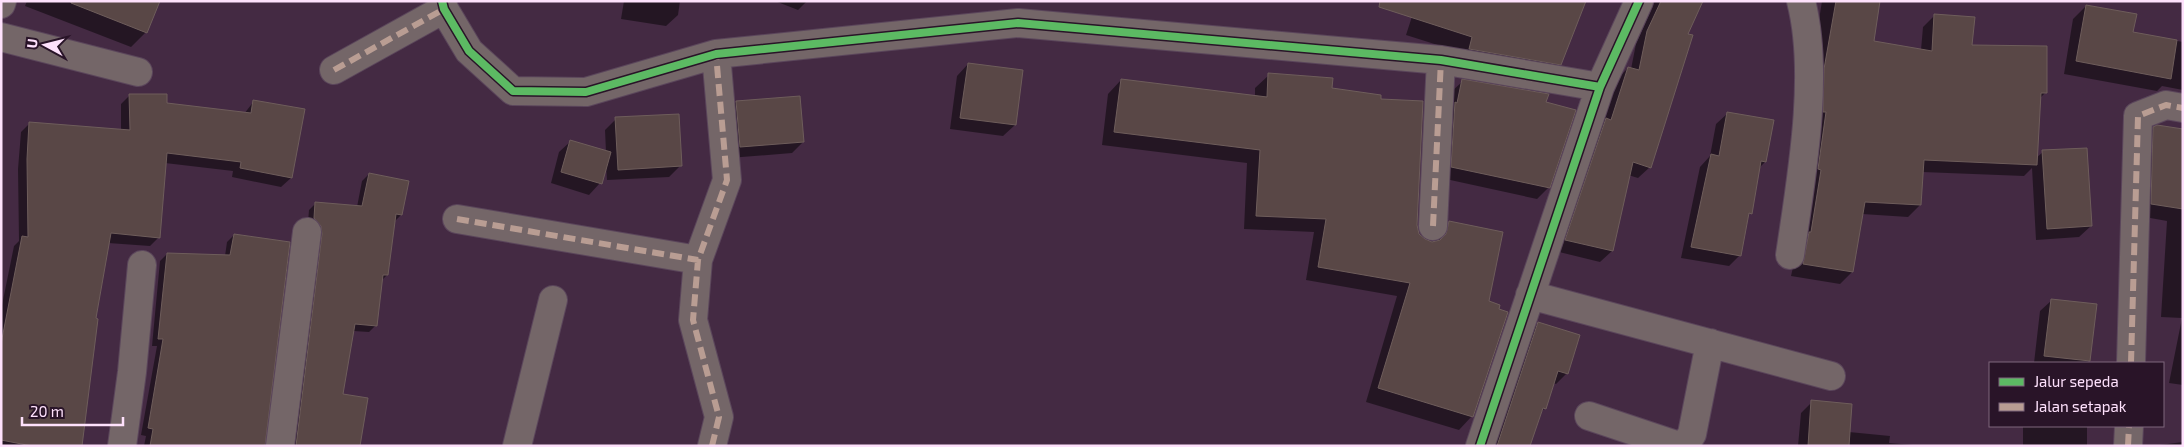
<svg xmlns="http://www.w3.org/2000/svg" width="2184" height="447" viewBox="0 0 2184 447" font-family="'Exo 2',sans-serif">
  <rect width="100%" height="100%" fill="#442a43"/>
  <path fill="#0007" d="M27 1H158L146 32 131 47 25 6Z
    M624 1H680L678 15 666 26 621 19Z
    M775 1H807L798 10Z
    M1417 1 1560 64 1545 79 1406 35Z
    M1655 1H1701L1686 35 1650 167 1638 178 1628 175 1612 251 1600 262 1555 251 1595 131 1603 123 1617 79 1628 68 1631 69 1636 44Z
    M1822 1H1878L1872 42 1921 50 1923 27 1935 15 1971 47 2045 93 2039 99 2036 158 2043 152 2091 226 2079 237 2036 240 2032 168 2024 176 1922 172 1920 205 1908 217 1862 214 1852 272 1840 284 1791 276 1798 245 1813 82 1821 34 1817 33Z
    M2086 6 2132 33 2183 42V90L2162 86 2157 91 2064 74 2073 19Z
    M968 64 1015 125 1003 136 950 129 957 76Z
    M1269 75 1331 89 1416 225 1418 234 1424 240 1435 242 1436 235 1449 222 1487 302 1472 416 1459 430 1366 402 1397 296 1306 280 1314 232 1244 229 1247 163 1102 145 1108 94 1121 80 1255 97V88Z
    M1463 81 1544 103 1549 187 1537 199 1441 178 1451 92Z
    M130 95 166 104 244 114 254 101 291 178 281 187 232 177 233 171 165 163 159 237 150 246 108 243 94 319 82 446H1V310L14 246 19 241 18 169 21 132 30 123 121 130V104Z
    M736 102 803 142 792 153 729 158 725 114Z
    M1728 113 1765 162 1759 168 1740 255 1729 266 1681 258 1700 167 1710 156 1716 124Z
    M616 119 680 166 669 177 607 180 606 165 600 183 589 195 551 183 559 152 571 141 606 152 605 130Z
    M2154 128 2183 132V385L2169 383 2182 318 2161 317 2167 221 2139 216 2141 140Z
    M369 174 407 182 401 215 394 222 387 275 381 281 376 325 369 332 353 331 341 395 358 446H290L309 210 316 203 357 207 362 181Z
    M234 235 263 446H144L146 436 141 435 157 346H152L160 261 167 254 225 256 227 242Z
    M2052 300 2089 361 2086 363H2034L2040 311Z
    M1538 323 1567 373 1556 384 1553 383 1545 408 1539 414 1529 446H1490L1528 334Z
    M1812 402 1849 432 1890 436 1889 443 1924 446H1798L1801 413Z
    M2023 426H2087V446H2023Z
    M2183 442V446H2152Z"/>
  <path fill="#594746" stroke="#6e5d5b" d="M71 1H160L147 33 71 3Z
    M1380 1H1586L1561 65 1469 49 1472 37 1379 7Z
    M1661 1H1703L1688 34 1693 35 1651 168 1633 162 1613 251 1565 240 1606 118 1611 120 1628 67 1639 70 1647 31Z
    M1836 1H1880L1874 41 1932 51 1934 14 1975 17 1972 45 2047 46V93H2041L2037 165 1924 160 1921 205 1865 202 1853 272 1803 264 1809 232H1811L1821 170 1818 169 1826 112H1823L1824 69Z
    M2086 5 2137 14 2133 32 2177 40 2171 79 2076 61Z
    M968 63 1023 70 1016 125 960 118Z
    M1268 73 1333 78 1332 88 1381 95V99L1423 101 1417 225 1419 234 1425 239 1432 242 1440 240 1446 234 1449 221 1503 232 1489 301 1500 305 1499 309 1508 312 1473 417 1378 388 1410 283 1318 267 1326 219 1256 216 1260 150 1114 132 1121 79 1267 97Z
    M1462 79 1549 94 1546 102 1576 110 1550 188 1451 167 1455 102 1457 103Z
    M129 94H167V103L251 113 253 100 305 109 292 178 240 168 241 162 167 153 160 238 111 233 96 318 98 319 82 446H32L1 440V344L22 236 28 237 27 159 29 122 130 130Z
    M800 96 804 142 740 147 736 101Z
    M1727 112 1774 120 1766 162 1761 161 1752 214 1749 213 1741 256 1691 247 1711 154 1719 156Z
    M679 114 682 166 618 170 615 117Z
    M2157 125 2183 129V209L2151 204 2153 127Z
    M570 140 611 152 602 184 561 172Z
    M2087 148 2092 226 2047 229 2042 150Z
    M369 173 409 181 402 215 396 214 388 275H383L377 326 355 324 343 394 368 398 360 446H296L322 234 321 226 314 218 315 202 362 206Z
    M234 234 290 242 265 446H150L153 429 148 428 163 339H158L167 253 230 255Z
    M2051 299 2097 304 2090 361 2044 356Z
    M1538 322 1580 335 1568 374 1558 371 1546 409 1543 408 1530 446H1497Z
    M1811 400 1852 404 1849 446H1808Z"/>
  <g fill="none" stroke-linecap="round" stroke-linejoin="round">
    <g stroke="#5b465b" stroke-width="30">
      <path id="street" d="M442 1 444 9 469 51 513 91 586 92 716 54 1018 23 1441 60 1600 87
        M1 4 2 1
        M1 37 138 72
        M334 70 444 9
        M457 219 698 260
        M1433 226 1441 60
        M1790 255C1801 180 1820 75 1801 1
        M1530 295 1831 376
        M2131 363 2138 116 2166 105 2183 108
        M1589 416 1676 445H1685L1692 434 1710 343
        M122 446 132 372 142 265
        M280 446 307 232
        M517 446 553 300
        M712 446 719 417 693 320 698 260 727 180 716 54
        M1480 446 1600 87 1639 1
        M2128 446 2129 426"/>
    </g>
    <use href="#street" stroke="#746668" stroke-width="28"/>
    <path stroke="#b99d93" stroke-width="6" stroke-dasharray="12 6" stroke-linecap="butt" d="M334 70 444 9
      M457 219 698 260
      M1433 226 1441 60
      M2131 363 2138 116 2166 105 2183 108
      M712 446 719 417 693 320 698 260 727 180 716 54
      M2128 446 2129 426"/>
    <g stroke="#291428" stroke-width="11">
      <path id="cycleway" d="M442 1 444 9 469 51 513 91 586 92 716 54 1018 23 1441 60 1600 87
        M1480 446 1600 87 1639 1"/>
    </g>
    <use href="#cycleway" stroke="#5cba63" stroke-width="8"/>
  </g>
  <rect width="2184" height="447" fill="none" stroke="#fee1fc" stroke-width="5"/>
  <rect x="1989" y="362" width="175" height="65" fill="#291428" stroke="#7e667d"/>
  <rect x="1999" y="378" width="25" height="8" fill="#5cba63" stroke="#7e667d"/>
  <text x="2034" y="387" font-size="15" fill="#fee1fc">Jalur sepeda</text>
  <rect x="1999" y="403" width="25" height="8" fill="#b99d93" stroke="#7e667d"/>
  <text x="2034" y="412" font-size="15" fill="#fee1fc">Jalan setapak</text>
  <g transform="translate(45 45) rotate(277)" stroke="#291428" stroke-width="4" paint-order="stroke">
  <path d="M0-4L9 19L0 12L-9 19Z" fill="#fee1fc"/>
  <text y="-8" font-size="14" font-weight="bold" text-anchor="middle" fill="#fee1fc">U</text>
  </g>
  <path d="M22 417v8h101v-8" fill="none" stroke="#fee1fc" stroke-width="2.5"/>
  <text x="30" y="417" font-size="15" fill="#fee1fc" stroke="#291428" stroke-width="4" paint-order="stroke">20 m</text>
</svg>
